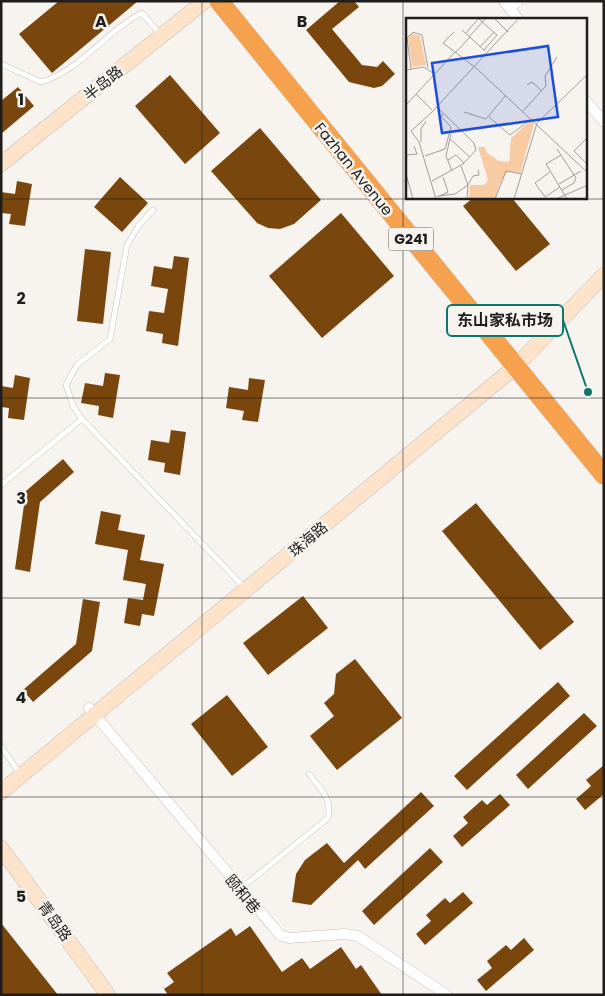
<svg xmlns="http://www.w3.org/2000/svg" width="605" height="996" viewBox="0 0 605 996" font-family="Poppins,'Noto Sans SC',sans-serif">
  <rect width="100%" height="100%" fill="#f7f3ef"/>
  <path fill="#79470d" d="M59 1H138L52 73 19 34Z
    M340 1H354L359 7 332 29 362 65 377 67 383 61 395 74 382 86 374 88 349 82 306 30Z
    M170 75 220 133 185 164 135 106Z
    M18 87 34 106 1 134V101Z
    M260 128 321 200 294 224 280 229 268 228 257 223 211 171Z
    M120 177 148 203 122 232 94 207Z
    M17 181 32 184 25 226 9 224 11 214 1 213V192L15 194Z
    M473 198H512L550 244 516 271 463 206Z
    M341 213 394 276 322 338 269 276Z
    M85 249 111 252 103 324 77 321Z
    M174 256 189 258 178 346 162 343 163 334 146 331 149 311 164 313 168 289 151 286 154 266 172 269Z
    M105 373 120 375 113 418 98 415 99 406 81 403 85 383 103 386Z
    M15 375 30 378 24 420 8 418 9 408 1 407V386L13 388Z
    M249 378 265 380 258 422 242 420 244 411 226 408 229 387 248 390Z
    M171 430 186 432 180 475 164 472 165 463 148 460 151 440 169 443Z
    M63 459 74 472 40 502 30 572 15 569 26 491Z
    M476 503 574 622 540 650 442 531Z
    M101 511 121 515 118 530 145 535 140 560 164 564 154 616 142 614 140 626 124 623 128 598 143 600 146 584 123 580 128 550 95 544Z
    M303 596 328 628 268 675 243 643Z
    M83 599 100 602 92 651 33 702 23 690 76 644Z
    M355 659 402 718 337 770 310 736 334 716 324 703 334 694 336 674Z
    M558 682 570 696 467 790 454 776Z
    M227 695 268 747 232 776 191 724Z
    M584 713 597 726 528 789 516 775Z
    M604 765V794L585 810 576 799 591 786 586 780Z
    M421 792 434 806 365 869 358 860 311 905 292 902 296 874 305 860 327 843 344 863Z
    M500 794 510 805 462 847 453 836 468 823 463 817 482 800 487 805Z
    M430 848 443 862 374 925 362 911Z
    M463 892 473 903 425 945 416 934 431 921 426 915 445 898 450 903Z
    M1 923 58 995H1Z
    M250 926 282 972 302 958 310 969 341 947 356 969 361 965 382 995H168L164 989 174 982 167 973 231 928 236 936Z
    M524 938 534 950 486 991 477 980 492 968 487 961 506 945 511 950Z"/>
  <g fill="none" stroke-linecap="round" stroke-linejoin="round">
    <g stroke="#c3bfbb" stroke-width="6">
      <path id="lane" d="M1 64 41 82C80 71 106 31 142 13L161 35
        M153 210 139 225 127 245 110 339 77 365 66 385 73 406 82 419 245 588
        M1 485 82 419
        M1 746 20 774
        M240 889 328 818C333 800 320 788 309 774"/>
    </g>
    <g stroke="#c3bfbb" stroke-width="11">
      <path id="street" d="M504 1 518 19
        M509 8 518 1
        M586 101 604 122
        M89 708 280 935 289 938 345 934 358 936 447 995"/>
    </g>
    <g stroke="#c3bfbb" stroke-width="16">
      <path id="secondary" d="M1 164 205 1
        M1 792 515 367 604 275
        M1 848 108 995"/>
    </g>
    <g stroke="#d2d2d2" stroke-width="20">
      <path id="highway" d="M219 1 604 475"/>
    </g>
    <use href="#lane" stroke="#fff" stroke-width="5"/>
    <use href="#street" stroke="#fff" stroke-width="10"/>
    <use href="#secondary" stroke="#fce3ca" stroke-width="15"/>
    <use href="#highway" stroke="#f5a14d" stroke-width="19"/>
  </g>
  <path fill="none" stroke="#1f1e1c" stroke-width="1" stroke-opacity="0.55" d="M202 1V995M403 1V995M1 199H604M1 398H604M1 598H604M1 797H604"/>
  <g text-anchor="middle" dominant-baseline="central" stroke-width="5" stroke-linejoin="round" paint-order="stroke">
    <rect fill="#f7f3ef" stroke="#605e5b" stroke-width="1" x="388.5" y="227.5" width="45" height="23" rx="4"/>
    <g font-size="14" font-weight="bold" fill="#1f1e1c">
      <text x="411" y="239">G241</text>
    </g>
    <g font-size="15" fill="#1f1e1c" stroke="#f7f3ef">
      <text transform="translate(103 83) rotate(-39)">半岛路</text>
      <text transform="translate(354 169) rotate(51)">Fazhan Avenue</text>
      <text transform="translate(308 539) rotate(-40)">珠海路</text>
      <text transform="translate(243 894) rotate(50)">颐和巷</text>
      <text transform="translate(55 921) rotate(54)">青岛路</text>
    </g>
  </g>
  <g transform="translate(406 18)">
    <rect width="181" height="181" fill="#f7f3ef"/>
    <path d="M6 15 14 18 20 47 6 49 2 20ZM124 103 128 106 114 156 102 153 93 167 89 181H63L64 167H78L82 162 72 129H79L81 135 93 143 103 144 105 120Z" fill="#f8cba3"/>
    <path fill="none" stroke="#a19e9b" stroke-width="1" d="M88 0 102 14M73 1 91 17 78 32M56 12 79 33M60 15 73 0M63 19 80 0M37 25 48 14M37 25 70 50 182 155M74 29 88 14M50 34 64 19M5 51 1 20 7 14 16 17 22 50M0 52 18 49 28 56M121 67 126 64 136 73M10 76 26 92M0 87 49 34M117 93 140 68 139 58 151 39M58 94 80 101 100 77M83 99 104 117 125 101M45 116 40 138 46 153M182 119 168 133 182 147M44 121 64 139M15 124V111L20 103M151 131 170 160 168 165 156 172M0 137 11 136 8 128M155 137 140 146 161 181M19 138 39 131 45 109 35 98 37 96M42 142 50 137 58 145M144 154 129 165 131 168 139 179 154 169M0 156 7 181M26 163 57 146 70 132 68 125 32 90M153 166 175 153M33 178 49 176 62 167 55 148M31 179 42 174 37 159M30 181 13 124 5 113 26 94 113 0M61 181 62 167 67 158 73 157 72 152M89 181 100 153 116 156M108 181 131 105 182 56M150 181 182 167"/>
    <path fill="#1d4ed8" fill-opacity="0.15" stroke="#1d4ed8" stroke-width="2.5" d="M142 28 152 99 36 115 26 45Z"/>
    <rect width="181" height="181" fill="none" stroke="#1f1e1c" stroke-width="2.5"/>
  </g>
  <g font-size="16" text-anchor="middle" font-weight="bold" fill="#1f1e1c" stroke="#f7f3ef" stroke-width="5" stroke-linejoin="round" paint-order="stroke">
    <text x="101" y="27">A</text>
    <text x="302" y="27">B</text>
    <text x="21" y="105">1</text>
    <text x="21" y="304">2</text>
    <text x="21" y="504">3</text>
    <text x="21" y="703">4</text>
    <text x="21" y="902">5</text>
  </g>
  <path fill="none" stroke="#0f766e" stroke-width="2" d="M588 392L563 320"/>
  <circle fill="#0f766e" stroke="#f7f3ef" stroke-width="2" cx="588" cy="392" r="5"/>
  <rect fill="#f7f3ef" stroke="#0f766e" stroke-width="2" x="447" y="305" width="116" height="31" rx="5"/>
  <g font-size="16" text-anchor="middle" font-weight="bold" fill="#1f1e1c">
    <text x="505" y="326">东山家私市场</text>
  </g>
  <rect width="605" height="996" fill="none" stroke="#1f1e1c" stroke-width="5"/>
</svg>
